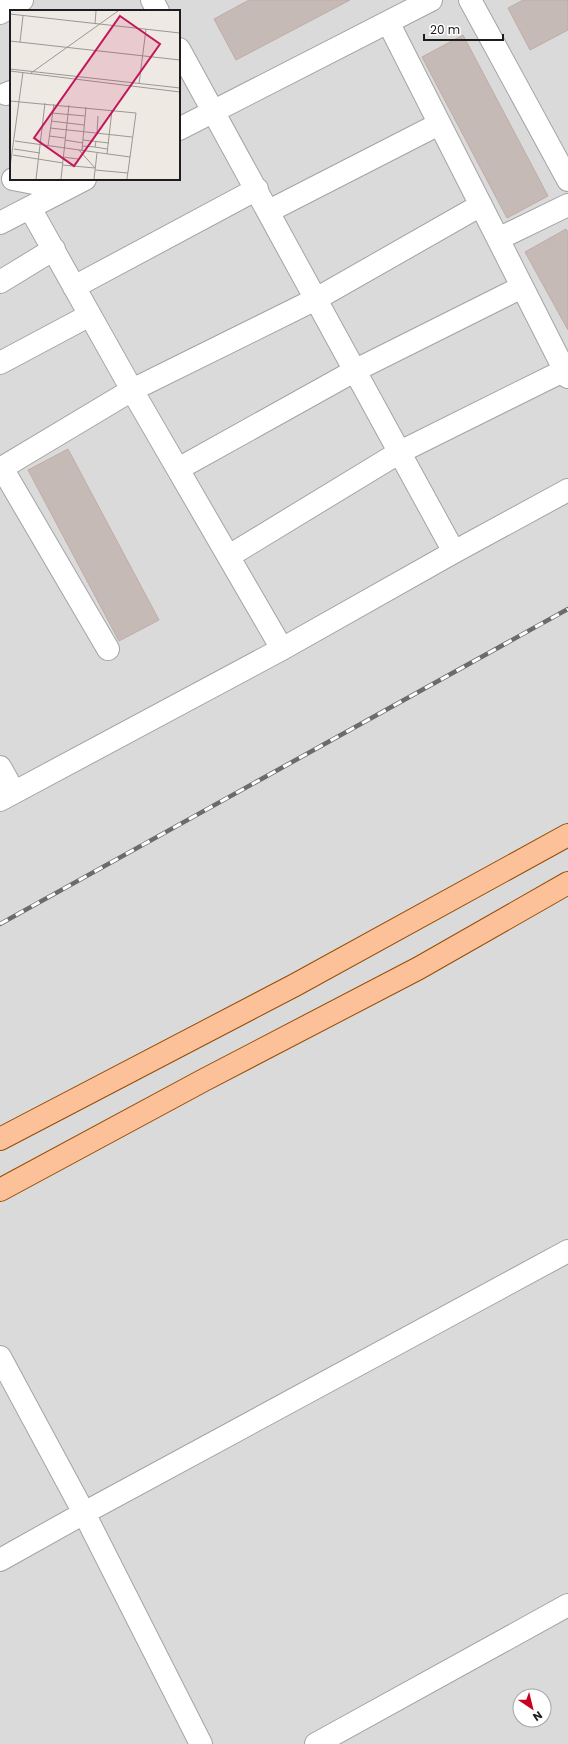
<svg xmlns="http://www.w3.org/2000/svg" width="568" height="1744" viewBox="0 0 568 1744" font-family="Poppins,sans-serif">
  <rect width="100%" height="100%" fill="#efe9e3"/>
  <path fill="#dbdada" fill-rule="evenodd" d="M0 0H568V1744H0ZM11 11H179V179H11ZM520 1696H544V1720H520Z"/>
  <path fill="#c6bab6" stroke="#c0aca5" d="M249 0H350L236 60 214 19Z
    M523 0H568V30L530 50 508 8Z
    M463 35 548 196 507 218 422 57Z
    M566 229 568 232V330L525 252Z
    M68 449 159 620 119 641 28 470Z"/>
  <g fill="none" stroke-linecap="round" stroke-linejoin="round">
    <g stroke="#a4a4a4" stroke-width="24">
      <path id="minor" d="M152 0 158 11
        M470 0 568 180
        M0 13 22 0
        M388 22 568 377
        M179 49 454 552
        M6 94 11 92
        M179 129 431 0
        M13 179 65 189
        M30 208 132 390 282 649
        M269 211 439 124
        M0 223 85 179
        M498 239 568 205
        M0 282 54 249
        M74 287 257 189
        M0 363 90 315
        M2 468 108 649
        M0 469 132 390 316 299 481 205
        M178 469 356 370 522 287
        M229 556 400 452 565 370
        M0 767 14 792
        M0 800 282 649 454 552 568 490
        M0 1357 84 1513 201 1744
        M0 1560 84 1513 568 1251
        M316 1744 568 1605"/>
    </g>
    <g stroke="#964b00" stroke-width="24">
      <path id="major" d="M0 1139 295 985 568 835
        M0 1190 204 1080 419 968 568 883"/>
    </g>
    <use href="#minor" stroke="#fff" stroke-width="22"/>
    <use href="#major" stroke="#fdc19a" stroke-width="22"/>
    <g stroke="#6b6b6b" stroke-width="4.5">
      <path id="rail" d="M0 924 568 609"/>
    </g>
    <use href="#rail" stroke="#fff" stroke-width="3" stroke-dasharray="9" stroke-linecap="butt"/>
  </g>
  <g transform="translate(10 10)">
    <rect width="170" height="170" fill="#efe9e3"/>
    <path fill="none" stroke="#9b9794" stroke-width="1" d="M0 4 170 23M85 14 86 1M0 31 170 50M10 32 13 6M0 59 170 78M0 61 170 82M21 63 108 1M129 74 136 19M0 91 126 103 117 169M42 103 75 106M41 111 74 115M40 118 122 127M87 123 88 106M39 126 55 128M55 130 73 133M73 130 99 133M5 131 120 147M38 136 44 94M72 136 85 137 86 131M85 137 97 139M4 139 30 143M69 140 85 158M72 140 76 97M97 144 102 100M3 145 53 153M53 147 68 149M52 155 85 158M0 157 13 62M85 160 118 163M26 169 35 93M51 169 59 95M84 169 87 143"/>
    <path fill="#c2185b" fill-opacity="0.15" stroke="#c2185b" stroke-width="2" d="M110 6 150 34 64 156 24 128Z"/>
    <rect width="170" height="170" fill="none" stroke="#1d1d1d" stroke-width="2"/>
  </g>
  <g transform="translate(532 1708) rotate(145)"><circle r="19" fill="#ffffff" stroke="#a5a5a5"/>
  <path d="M0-3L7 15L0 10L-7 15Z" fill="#ca0022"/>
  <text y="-6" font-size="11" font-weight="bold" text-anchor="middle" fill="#1d1d1d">N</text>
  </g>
  <path d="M424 34v6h79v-6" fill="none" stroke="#1d1d1d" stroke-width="2"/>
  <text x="430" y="34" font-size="12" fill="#1d1d1d" stroke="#ffffff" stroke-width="3" paint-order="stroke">20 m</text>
</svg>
